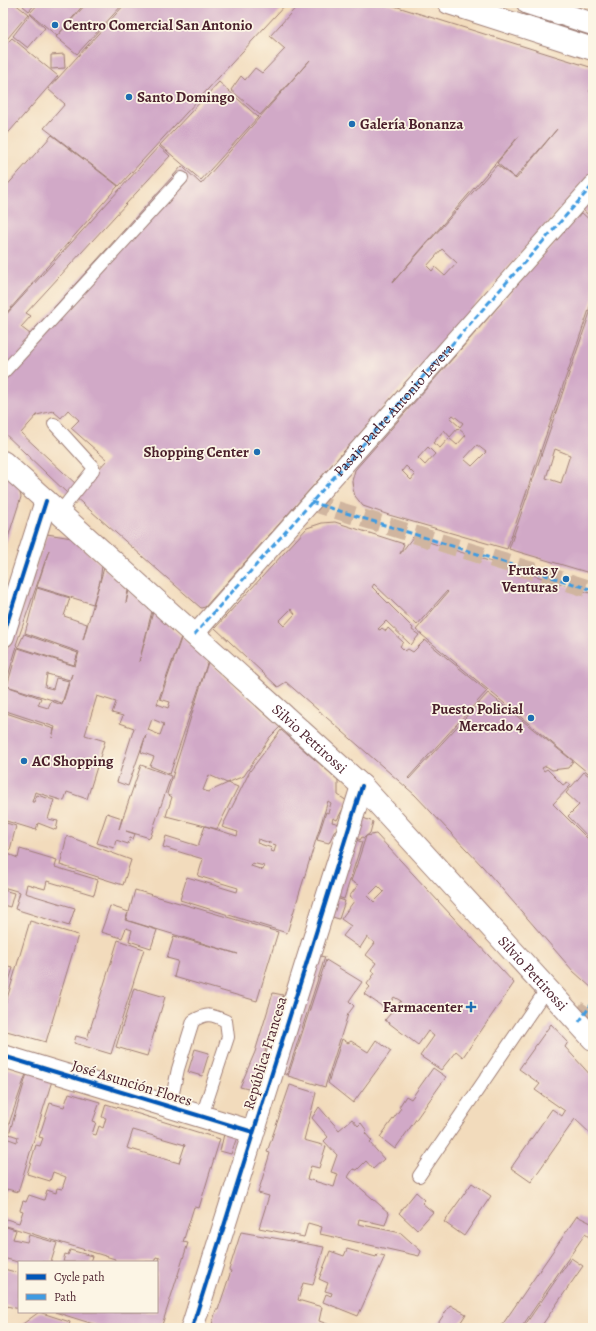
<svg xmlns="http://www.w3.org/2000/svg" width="596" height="1331" viewBox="0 0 596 1331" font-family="Alegreya,serif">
  <rect width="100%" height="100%" fill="#fcf5e5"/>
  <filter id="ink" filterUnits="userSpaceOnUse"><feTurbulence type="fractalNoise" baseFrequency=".025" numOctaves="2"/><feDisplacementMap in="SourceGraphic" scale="8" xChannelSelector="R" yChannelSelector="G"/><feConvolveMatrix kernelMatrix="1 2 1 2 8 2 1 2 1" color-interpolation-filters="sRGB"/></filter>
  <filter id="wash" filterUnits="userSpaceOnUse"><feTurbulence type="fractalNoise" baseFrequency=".012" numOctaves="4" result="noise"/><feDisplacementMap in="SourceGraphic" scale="16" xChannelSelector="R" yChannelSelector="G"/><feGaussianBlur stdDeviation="0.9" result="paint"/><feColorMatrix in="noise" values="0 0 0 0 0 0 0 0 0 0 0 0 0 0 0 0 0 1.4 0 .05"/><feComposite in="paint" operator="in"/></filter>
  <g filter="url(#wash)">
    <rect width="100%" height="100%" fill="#f2dbbc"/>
    <g id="blocks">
      <path fill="#d1a9c7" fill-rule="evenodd" d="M3 3H14L28 14 3 44Z
        M26 3H36L29 11 23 6Z
        M39 3H85L57 36 30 13Z
        M87 3H124L77 54 56 37Z
        M126 3H287L119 186 44 128 65 104 48 89Z
        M300 3H385L593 68V90L589 91H593V172L205 607 201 608 74 496 107 460 71 428 79 420 68 410 61 418 53 411 37 415 21 433 77 485 68 494 3 432V318L159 146 170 156 26 313 31 316 21 327 30 334 182 166 201 184 310 60 260 115 231 90 241 76 245 80 255 68 262 73 285 49 270 36ZM557 129 516 179 497 165 392 283 519 136 497 163 515 178ZM442 249 457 263 445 276 435 267 432 271 427 266Z
        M30 14 45 28 28 48 13 36Z
        M12 38 58 76 3 139V47Z
        M64 54 65 68 51 69V55Z
        M219 82 258 117 201 180 160 145Z
        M52 135 118 186 3 317V190Z
        M593 198V219L583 210Z
        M581 212 593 223V298L507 549 389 515 363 506 355 496 353 489 352 481 355 470ZM453 415 463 423 460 427 450 418ZM458 428 466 435 457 445 449 438 440 448 433 443 444 430 450 437ZM477 445 486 452 472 466 464 459ZM428 447 435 454 425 465 418 458ZM406 466 415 475 411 480 402 471Z
        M593 304V574L509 549ZM555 449 570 455 561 483 546 478Z
        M3 473 18 485 21 497 3 553Z
        M335 522 404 544 400 554 413 537 593 594V777L416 630 448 592 447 591 417 625 374 584 372 587 413 628 412 630 419 635 411 645 386 621 378 629 380 630 382 628 386 631 388 628 403 642 400 646 405 651 408 649 413 652 425 640 487 691 408 778 409 779 488 693 573 761 568 768 552 770 546 766 542 768 544 771 547 769 563 785 567 782 571 785 553 804 593 844V989L573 971 483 867 415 795 286 682 278 687 215 628 307 528 322 523ZM291 609 295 614 284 626 279 621Z
        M47 534 72 538 102 566 100 581 93 604 37 587 49 550 16 645 17 646 8 676 3 673V662Z
        M104 568 128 590 126 603 129 590 152 611 139 662 153 612 181 637 157 704 168 708 170 702 160 699 182 636 208 661 170 774 150 766 154 757 141 752 146 735 128 786 117 782 134 728 120 723 123 716 112 713 116 702 97 696 85 735 105 741 87 799 67 792 64 801 35 792 32 802H34L37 795 54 800 48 819 58 821 56 830 38 823 36 830 3 820V712L54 729 52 738 55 727 3 710V698L6 686 41 698 38 705 48 708 51 701 62 705 72 674 70 680 47 674 45 687 53 689 56 678 69 681 62 703 7 686 18 648 75 666 79 652 25 633 37 588 70 598 64 616 87 624 83 640ZM152 719 164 724 160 735 148 730Z
        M24 634 78 653 74 665 18 647Z
        M208 662 280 727 270 737 244 776 227 783 209 775 203 790 208 792 228 783 238 787 217 829 166 816 172 797 167 794Z
        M281 730 338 780V795L347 801 337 820 333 818 332 822 340 824 338 830H335L329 843 317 840 326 812 328 813 331 803 328 801 287 933 180 900 187 877 237 892 238 888 198 876 203 859 163 847 166 836 198 846 205 826 237 836 238 832 222 827 250 771ZM258 839 276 845 274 852 271 851 272 848 257 843ZM252 863 264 866 263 870 251 866Z
        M141 765 171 776 150 838 126 831 135 834 133 839 130 838 128 844 116 840 114 848 97 843 107 813 122 818 119 829Z
        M584 772 593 779V842L568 816 579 805 566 793Z
        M361 817 373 822 370 833 364 838 362 837 360 840 352 835Z
        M3 822 16 826 10 850 3 849Z
        M376 834 514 983 463 1057 456 1051 441 1070 420 1056 434 1036 428 1031 418 1045 385 1020 401 1001 394 997 386 1009 364 994 370 987 367 984 375 973 371 970 376 963 366 955 375 943 367 937 360 948 343 936 351 926 341 919 354 901 349 897 358 885 351 881 357 864 366 836ZM378 886 384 892 374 902 368 896Z
        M67 836 131 860 123 885 60 865Z
        M349 838 362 842 344 899 331 895Z
        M20 849 57 860 55 867 98 880 94 895 47 881 45 889 27 884 25 893 75 908 69 926 15 909 20 892 3 887V852L18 858Z
        M3 890 14 893 10 907 3 905Z
        M135 890 278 932 257 1001 174 977 178 961 167 958 174 936 238 954 126 920 128 913 125 920 157 930 151 948 129 941 132 930 126 928 122 938 101 932 110 906 129 912Z
        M330 896 345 901 339 919 323 914Z
        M30 921 78 935 46 1042 3 1030V1012Z
        M328 923 320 956 325 957 287 1075 276 1070Z
        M118 940 144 949 111 1054 74 1043 76 1036 87 1039Z
        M326 960 362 982 349 1001 354 1006 348 1014 325 1087 288 1076Z
        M3 965 13 968 3 1000Z
        M134 988 165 997 147 1056 116 1047Z
        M273 993 283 995 264 1055 266 1056 252 1090 240 1087 255 1052Z
        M551 1024 568 1042 565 1047 593 1078V1136L575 1119 531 1182 511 1168 552 1109 562 1116 565 1111 535 1090 540 1084 519 1069Z
        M342 1039 348 1043 351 1041 368 1052 376 1040 391 1051 353 1103 328 1083Z
        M195 1049 209 1053 202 1076 188 1072Z
        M3 1067 26 1074 3 1141Z
        M29 1067 54 1074 18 1192 7 1189 5 1197H3V1147L6 1138 17 1142 18 1137 9 1134Z
        M433 1068 446 1077 395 1149 380 1137 401 1108 399 1107 406 1096 411 1099Z
        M290 1085 316 1093 304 1140 326 1146 319 1168 311 1166 307 1179 334 1187 338 1174 331 1172 337 1155 324 1141 328 1137 312 1118 319 1107 339 1130 352 1119 358 1126 361 1123 367 1131 365 1133 372 1141 370 1143 384 1159 373 1169 366 1161 357 1170 353 1169 348 1177 389 1213 385 1225 359 1219 358 1224 401 1233 421 1251 419 1256 320 1234 322 1227 308 1223 304 1237 259 1228 269 1196 258 1193 270 1153 267 1152Z
        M69 1093 100 1102 93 1121 96 1122 92 1134 96 1135 99 1126 103 1128 106 1118 102 1117 106 1104 220 1139 199 1208 194 1207 183 1242 188 1243 161 1328H106L55 1312H157V1268L160 1258 156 1257 154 1262H114L115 1259 3 1225V1218L19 1223 23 1211 20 1210 23 1201 26 1202 29 1195 44 1200 47 1190 56 1193 57 1188 62 1189 66 1177 53 1172 50 1181 27 1174 36 1145 40 1146 43 1138 39 1137 50 1103 64 1107ZM133 1130 185 1145 179 1163 127 1148Z
        M226 1126 239 1131 235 1139 236 1140 231 1154 220 1151Z
        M472 1183 491 1196 464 1236 444 1222Z
        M416 1192 425 1200 422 1203 433 1212 417 1230 399 1213Z
        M577 1216 591 1223 593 1221V1240L585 1234 521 1328H500Z
        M3 1226 16 1230 13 1239 27 1242 29 1235 57 1243 51 1262H18L3 1258Z
        M241 1232 324 1247 313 1285 303 1283 298 1300 322 1307 319 1321 330 1325 329 1328H261L262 1325 256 1323 255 1328H211L216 1310H218L231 1271 229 1270Z
        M347 1249 376 1257 377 1254 385 1256 358 1316 323 1302 326 1294 331 1296 332 1293 325 1291 328 1283 319 1279 330 1251 344 1256Z
        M70 1250 92 1256 90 1262H63L65 1254 68 1255Z
        M571 1258 583 1266 540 1328H523Z
        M4 1269 19 1273V1309L3 1305Z
        M450 1305 466 1314 457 1328H435Z
        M39 1312 70 1322 68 1328H19L20 1326Z"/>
    </g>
  </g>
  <g filter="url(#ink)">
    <use href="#blocks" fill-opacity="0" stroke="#9e7d74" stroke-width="1"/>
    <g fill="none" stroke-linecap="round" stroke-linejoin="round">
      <path stroke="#d0b59f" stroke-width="18" stroke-dasharray="18 9" stroke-linecap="butt" d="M311 502 593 590
        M579 1022 593 1002"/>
      <g stroke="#9e7d74" stroke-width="14">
        <path id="service" d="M3 373 182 178
          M54 424 93 467V470L59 513
          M170 1107 178 1069 193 1021C207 1013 211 1014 226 1021L228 1037 202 1116
          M419 1176 548 987"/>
      </g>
      <g stroke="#9e7d74" stroke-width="20">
        <path id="pedestrian" d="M194 635 593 185"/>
      </g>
      <g stroke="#9e7d74" stroke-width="24">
        <path id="minor" d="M3 636 46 501"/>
      </g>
      <g stroke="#9e7d74" stroke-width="24">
        <path id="tertiary" d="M3 1056 253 1132
          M192 1328 362 786"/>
      </g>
      <g stroke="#9e7d74" stroke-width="24">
        <g id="secondary">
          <path id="s1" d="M3 462 362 786 593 1039"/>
        </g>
      </g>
      <g stroke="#9e7d74" stroke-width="24">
        <path id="primary" d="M449 3 593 49
          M528 3 593 24"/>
      </g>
      <use href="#service" stroke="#fff" stroke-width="12"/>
      <use href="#pedestrian" stroke="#fff" stroke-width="18"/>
      <use href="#minor" stroke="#fff" stroke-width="22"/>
      <use href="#tertiary" stroke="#fff" stroke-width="22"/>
      <use href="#secondary" stroke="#fff" stroke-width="22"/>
      <use href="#primary" stroke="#fff" stroke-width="22"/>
      <g stroke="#409be1" stroke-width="3" stroke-dasharray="6 3" stroke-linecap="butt">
        <path d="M311 502 593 590"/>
        <path id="s2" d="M194 635 593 185"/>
        <path d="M579 1022 593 1002"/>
      </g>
      <g stroke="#fcf5e5" stroke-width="6">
        <path id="cycleway" d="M3 636 46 501
          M3 1056 253 1132
          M192 1328 362 786"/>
      </g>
      <use href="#cycleway" stroke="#0057b8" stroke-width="4"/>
    </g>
  </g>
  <g fill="#1f6fb2" stroke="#fcf5e5" stroke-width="1.5">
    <circle cx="55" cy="25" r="4"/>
    <circle cx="129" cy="97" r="4"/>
    <circle cx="352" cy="124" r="4"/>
    <circle cx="257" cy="452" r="4"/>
    <circle cx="566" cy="579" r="4"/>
    <circle cx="531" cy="718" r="4"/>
    <circle cx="24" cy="761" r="4"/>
    <path d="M469 1001h4v4h4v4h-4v4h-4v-4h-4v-4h4z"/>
  </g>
  <g text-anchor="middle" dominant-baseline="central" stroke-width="3.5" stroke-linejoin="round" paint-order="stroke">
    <g font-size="15" font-weight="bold" fill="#4a1f2b" stroke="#fcf5e5" text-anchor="start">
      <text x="63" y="25">Centro Comercial San Antonio</text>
      <text x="137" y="97">Santo Domingo</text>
      <text x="360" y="124">Galería Bonanza</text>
      <text x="249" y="452" text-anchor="end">Shopping Center</text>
      <text x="558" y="570" text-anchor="end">Frutas y<tspan x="558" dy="17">Venturas</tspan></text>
      <text x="523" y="709" text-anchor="end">Puesto Policial<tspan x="523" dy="17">Mercado 4</tspan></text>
      <text x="32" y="761">AC Shopping</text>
      <text x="463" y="1007" text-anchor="end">Farmacenter</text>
    </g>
    <g font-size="15" fill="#4a1f2b" stroke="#fcf5e5">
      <text stroke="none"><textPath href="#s2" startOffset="301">Pasaje Padre Antonio Levera</textPath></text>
      <text stroke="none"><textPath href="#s1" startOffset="413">Silvio Pettirossi</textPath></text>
      <text stroke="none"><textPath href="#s1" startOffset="737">Silvio Pettirossi</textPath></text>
      <text transform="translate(265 1053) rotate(-73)">República Francesa</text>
      <text transform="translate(132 1083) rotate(17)">José Asunción Flores</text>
    </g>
  </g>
  <rect width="596" height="1331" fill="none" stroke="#fcf5e5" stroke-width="16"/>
  <rect x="18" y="1261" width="140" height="52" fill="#fcf5e5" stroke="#b59f9b"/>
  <rect x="26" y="1274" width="20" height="6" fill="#0057b8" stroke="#b59f9b"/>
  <text x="54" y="1281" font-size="12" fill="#4a1f2b">Cycle path</text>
  <rect x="26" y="1294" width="20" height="6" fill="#409be1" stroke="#b59f9b"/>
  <text x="54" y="1301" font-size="12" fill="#4a1f2b">Path</text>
</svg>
